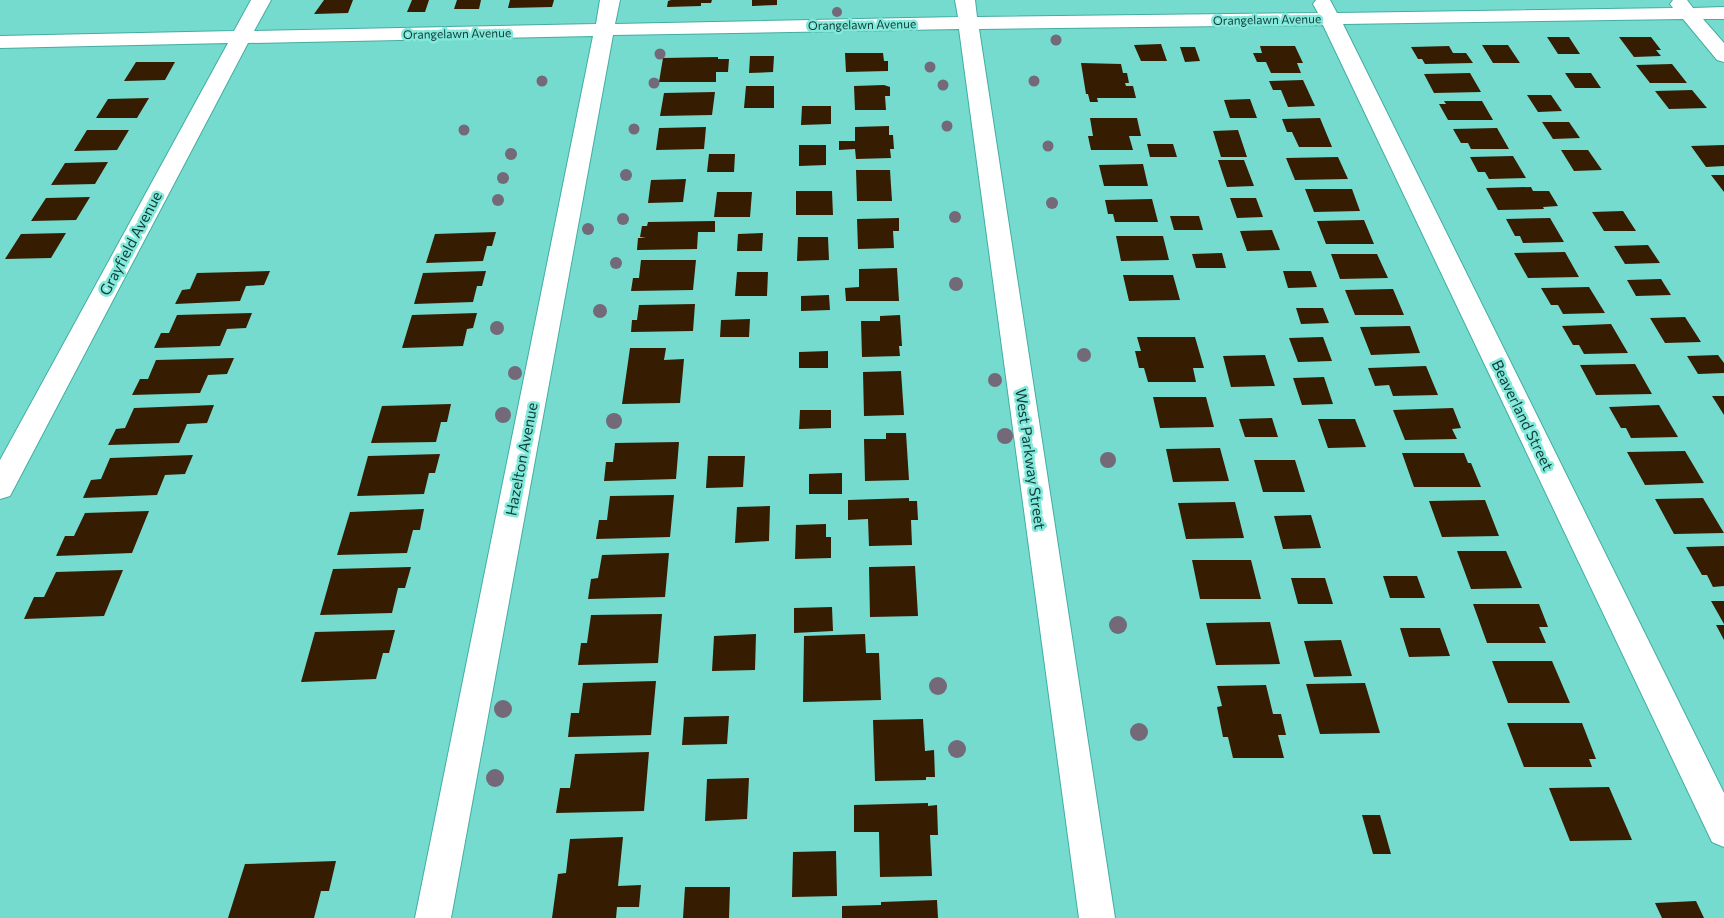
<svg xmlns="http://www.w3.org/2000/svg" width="1724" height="918" viewBox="0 0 1724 918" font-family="Commissioner,sans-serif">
  <rect width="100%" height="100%" fill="#75dbce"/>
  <path fill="#361c00" d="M324 0H353L348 13 314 14Z
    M412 0H429L425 12H407Z
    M457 0H481L479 9H454Z
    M510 0H554L552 7 508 8Z
    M671 0H712L711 3H701V6L667 7 668 1Z
    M752 0H777V5L752 6Z
    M1547 37H1569L1580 54H1558Z
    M1619 37H1651L1661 50H1656L1661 56 1634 57Z
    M1161 44 1167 61H1141L1134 45Z
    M1482 45H1508L1520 63H1493Z
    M1260 46H1295L1303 63H1297L1301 73H1271L1266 62H1257L1253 53H1262Z
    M1449 46 1453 53H1466L1473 63 1425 64 1422 59H1418L1411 47Z
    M1180 47H1195L1200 61 1185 62Z
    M845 53H883L884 61H888V71L846 72Z
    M750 56H774L773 72 749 73Z
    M718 57V59H729L728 72H716V82H659L663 58Z
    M136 62H175L165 80 124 81Z
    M1081 63 1121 64 1123 73H1127L1129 83H1125L1126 86H1133L1136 98H1097L1098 102H1090L1088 94H1086Z
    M1672 64 1687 83H1650L1636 65Z
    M1470 73 1481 92 1434 93 1424 74Z
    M1565 73H1591L1601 88H1575Z
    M1303 80 1315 106 1288 107 1281 90H1273L1269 81Z
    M884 85 890 87V96H885L886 110H855L854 86Z
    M746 86H774V108H744Z
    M1692 90 1707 108 1669 109 1655 91Z
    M715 92 712 115 660 116 664 93Z
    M1527 95H1551L1562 111 1538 112Z
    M149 98 137 118H96L108 99Z
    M1250 99 1257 118H1230L1224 100Z
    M1444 101H1482L1493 120H1448L1439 104H1446Z
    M802 106H831V124L801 125Z
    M1090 118H1137L1141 136H1129L1133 150H1091L1088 136H1093Z
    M1320 118 1332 147H1299L1292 132H1287L1282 119Z
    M1542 122H1569L1580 138 1553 139Z
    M889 126V135H893L894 149H890L891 158 856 159 855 149 839 150V141H855V127Z
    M706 127 704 149 656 150 659 128Z
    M1497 128 1509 149H1471L1468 143H1461L1453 129Z
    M87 130H129L117 150 74 151Z
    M1238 130 1247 157H1221L1213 131Z
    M1147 144H1173L1177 157H1150Z
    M799 145H826V165L799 166Z
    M1724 145V166L1706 167 1691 146Z
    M1561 150H1588L1602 170 1574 171Z
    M709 154H735L734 172H707Z
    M1513 156 1526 178 1489 179 1485 172H1478L1470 157Z
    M1338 157 1348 179 1295 180 1286 158Z
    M1218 160H1244L1254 186 1227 187Z
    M108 162 95 184 51 185 65 163Z
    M1143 164 1148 186H1104L1099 165Z
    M856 170H890L892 201H857Z
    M1711 175H1724V192Z
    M686 179 683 202 648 203 651 180Z
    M1531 187 1533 191H1549L1558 206 1543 207 1544 209 1498 210 1486 188Z
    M1305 189H1352L1360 211 1314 212Z
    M796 191H832L833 215H796Z
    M717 192H752L750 217H714Z
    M90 197 76 220 31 221 46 198Z
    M1230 198H1256L1263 217 1237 218Z
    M1152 199 1158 222H1115L1113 214H1108L1105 200Z
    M1623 211 1636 231H1604L1592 212Z
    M1170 216H1199L1203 230H1174Z
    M899 218V231H893L894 248 858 249 857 219Z
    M1550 218 1564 242 1523 243 1520 236H1515L1506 219Z
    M1364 220 1374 244H1326L1317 221Z
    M715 221V232H698L697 249 637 250 638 238H646L640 237 642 226H647L648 222Z
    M1272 230 1280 250 1247 251 1240 231Z
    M496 232 492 246H487L483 261 426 263 435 234Z
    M66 233 51 258 5 259 21 234Z
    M763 233 762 251H737L738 234Z
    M1116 236H1163L1169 260 1121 261Z
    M798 237H828L829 260 797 261Z
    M1648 245 1660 263 1625 264 1614 246Z
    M1565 252 1579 277 1528 278 1514 253Z
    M1222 253 1226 268H1196L1192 254Z
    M1331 254H1377L1388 278 1340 279Z
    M641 260H696L693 290 631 291 633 278H639Z
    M897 268 899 301H846L845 288 859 287V269Z
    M270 271 264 285 246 286 240 301 175 304 182 290 190 289 197 273Z
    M486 271 482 286H477L473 302 414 304 423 273Z
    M1283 271H1311L1317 287 1288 288Z
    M737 272H768L767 296H735Z
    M1123 275H1173L1180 300 1129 301Z
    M1661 279 1671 295 1636 296 1627 280Z
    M1589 287 1605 313 1563 314 1558 305H1551L1541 288Z
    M1393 289 1404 315H1355L1345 290Z
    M829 295 830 310 801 311V296Z
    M695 304 693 331 631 332 632 320H637L639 305Z
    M1296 308H1323L1329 323 1301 324Z
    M252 313 246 328 227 329 220 346 154 348 161 333H169L177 315Z
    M477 313 473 328 467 329 463 346 402 348 412 315Z
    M900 315 902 346H899L900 356 862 357 861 321H880V316Z
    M1685 317 1701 342 1665 343 1650 318Z
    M750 319 749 337H720L721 320Z
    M1611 324 1628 353 1584 354 1579 345H1573L1562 326Z
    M1410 326 1420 353 1371 355 1360 327Z
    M1137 337H1195L1204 368H1193L1196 382H1148L1144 368H1139L1135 351H1141Z
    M1323 337 1332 361 1298 362 1289 338Z
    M630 348H666L664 360 684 359 680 403 622 404Z
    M828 351V368H799V352Z
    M1265 355 1275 386 1231 387 1223 356Z
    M1718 355 1724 363V373L1698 374 1687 356Z
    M234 358 227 374 208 375 200 393 132 395 140 379H148L156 360Z
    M1635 364 1652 394 1596 395 1580 365Z
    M1426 366 1438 395 1393 396 1389 385 1375 386 1368 368Z
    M901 371 904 415 864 416 863 372Z
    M1324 377 1333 404 1302 405 1293 378Z
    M1712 396H1724V415Z
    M1153 397H1206L1214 427 1160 428Z
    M451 404 447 422H441L436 442 371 443 382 406Z
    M214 405 207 423 187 424 179 443 108 445 116 429 125 428 134 408Z
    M1659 405 1678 437 1631 438 1626 428H1621L1609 407Z
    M1453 408 1461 428 1452 429 1457 439 1405 440 1393 410Z
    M800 410H831V428L799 429Z
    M1272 418 1278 437H1245L1239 419Z
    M1318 419H1355L1366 447 1328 448Z
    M886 433H906L909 480 865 481 864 439H886Z
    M679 442 676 479 604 481 606 462H613L615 443Z
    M1220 448 1229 481 1173 482 1166 449Z
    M1685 451 1704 483 1645 485 1627 452Z
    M1402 453H1464L1468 463H1471L1481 487H1414Z
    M440 454 435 473H429L424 494 357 496 368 456Z
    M193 455 185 474 165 475 157 495 83 498 91 480 101 479 110 458Z
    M708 456H745L743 487 706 488Z
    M1254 460H1295L1305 492H1263Z
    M842 473V494H809V474Z
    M674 495 670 537 596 539 599 520H607L610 496Z
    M909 498V501H917L918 520H911L912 545 869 546 868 519 848 520V500Z
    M1703 498 1724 533 1674 534 1655 499Z
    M1485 500 1499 536 1442 537 1429 501Z
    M1235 502 1244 538 1186 539 1178 503Z
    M770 506 769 541 735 543 737 507Z
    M424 509 420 530H413L407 553 337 555 350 512Z
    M149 511 132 553 56 556 65 536H74L85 513Z
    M1311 515 1321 548 1283 549 1274 516Z
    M826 524V537H831V558L795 559 796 525Z
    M1724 546V586L1713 587 1707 575H1702L1686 547Z
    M1457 551H1506L1522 588 1471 589Z
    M669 553 665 597 588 599 591 579 598 578 602 555Z
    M1192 560H1251L1261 599H1200Z
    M915 566 918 616 870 617 869 567Z
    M411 567 405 588H398L392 613 320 615 333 569Z
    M123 570 104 616 24 619 34 597H44L56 572Z
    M1383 576H1417L1425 598H1390Z
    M1291 578H1325L1333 604H1298Z
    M1711 601H1724V624Z
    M1473 604H1539L1548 627H1539L1546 643H1487Z
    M832 607 833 631 794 633V608Z
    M662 614 658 663 578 665 581 643H587L591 615Z
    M1270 622 1280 664 1216 665 1206 623Z
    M1716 625H1724V640Z
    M1400 628H1440L1450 656 1409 657Z
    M395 630 389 653H383L376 679 301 682 315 632Z
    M756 634 755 670 712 671 714 636Z
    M865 634 866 653H879L881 700 803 702 804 636Z
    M1341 640 1352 676 1314 677 1304 641Z
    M1492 661H1552L1570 703H1508Z
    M656 681 651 735 568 737 571 713H579L583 683Z
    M1365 683 1380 733 1320 734 1306 684Z
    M1266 685 1273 714H1281L1286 735H1278L1284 758H1233L1228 737H1223L1217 707 1222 706 1217 686Z
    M729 716 727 744 682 745 684 717Z
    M923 719 925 751 934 750 935 777H926V780L875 781 873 720Z
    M1507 723H1582L1596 759H1589L1592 767H1524Z
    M649 752 644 811 556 813 560 788H570L575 754Z
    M749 778 747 819 705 821 707 779Z
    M1609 787 1632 840 1570 841 1549 788Z
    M928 803V806L937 805 938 835H930L932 876 880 877 879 832H854V805Z
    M1362 815H1380L1391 854H1373Z
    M623 837 618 886 641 885 639 907H617L616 918H552L558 874 566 873 570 839Z
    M836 851 837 896 792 897 793 852Z
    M336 861 329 891H321L314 918H228L245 864Z
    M685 887H730L729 918H683Z
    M937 900 938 918H842V906L881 905V902Z
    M1696 901 1704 918H1662L1655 903Z"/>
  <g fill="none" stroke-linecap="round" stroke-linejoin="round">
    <g stroke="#44ada1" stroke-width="2">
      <path id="minor" d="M251 0H271L254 31 596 24 600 0H620L615 24 958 17 955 0H975L977 17 1318 13 1313 4 1316 0H1330L1337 13 1673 8 1670 4 1673 0H1687L1693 8 1724 7V19H1703L1724 43V62L1717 60 1683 19 1343 24 1724 793V847L1712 842 1323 25 979 29 1115 918H1079L959 29 613 35 451 918H415L593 36 248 43 10 496 0 499V460L228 43 0 48V36L234 31Z"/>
    </g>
    <use href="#minor" fill="#fff" fill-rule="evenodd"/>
  </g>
  <g fill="#736979">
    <circle cx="837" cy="12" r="5"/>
    <circle cx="1056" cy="40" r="5.5"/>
    <circle cx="660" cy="54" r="5.5"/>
    <circle cx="930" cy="67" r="5.5"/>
    <circle cx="542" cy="81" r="5.5"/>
    <circle cx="1034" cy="81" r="5.5"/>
    <circle cx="654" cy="83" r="5.5"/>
    <circle cx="943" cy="85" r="5.5"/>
    <circle cx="947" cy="126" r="5.5"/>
    <circle cx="634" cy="129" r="5.5"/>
    <circle cx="464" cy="130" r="5.5"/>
    <circle cx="1048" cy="146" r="5.5"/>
    <circle cx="511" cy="154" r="6"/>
    <circle cx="626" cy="175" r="6"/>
    <circle cx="503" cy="178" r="6"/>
    <circle cx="498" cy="200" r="6"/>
    <circle cx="1052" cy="203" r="6"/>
    <circle cx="955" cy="217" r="6"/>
    <circle cx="623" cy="219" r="6"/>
    <circle cx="588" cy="229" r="6"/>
    <circle cx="616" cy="263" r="6"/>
    <circle cx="956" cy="284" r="7"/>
    <circle cx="600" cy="311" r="7"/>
    <circle cx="497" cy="328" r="7"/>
    <circle cx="1084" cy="355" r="7"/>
    <circle cx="515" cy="373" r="7"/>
    <circle cx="995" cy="380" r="7"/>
    <circle cx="503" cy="415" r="8"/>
    <circle cx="614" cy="421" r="8"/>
    <circle cx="1005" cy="436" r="8"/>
    <circle cx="1108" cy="460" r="8"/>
    <circle cx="1118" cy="625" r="9"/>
    <circle cx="938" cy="686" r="9"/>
    <circle cx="503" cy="709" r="9"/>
    <circle cx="1139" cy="732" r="9"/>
    <circle cx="957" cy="749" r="9"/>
    <circle cx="495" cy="778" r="9"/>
  </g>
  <g text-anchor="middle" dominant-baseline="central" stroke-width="5" stroke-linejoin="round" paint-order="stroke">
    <g font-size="12" fill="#0f3c37" stroke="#83e9db">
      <text transform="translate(1267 19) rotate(-1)">Orangelawn Avenue</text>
      <text transform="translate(862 24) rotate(-1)">Orangelawn Avenue</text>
      <text transform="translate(457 33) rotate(-1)">Orangelawn Avenue</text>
    </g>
    <g font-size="15" fill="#0f3c37" stroke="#83e9db">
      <text transform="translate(130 243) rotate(-62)">Grayfield Avenue</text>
      <text transform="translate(1523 415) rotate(64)">Beaverland Street</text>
      <text transform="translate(521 459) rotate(-79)">Hazelton Avenue</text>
      <text transform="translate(1031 459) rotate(82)">West Parkway Street</text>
    </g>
  </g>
</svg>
